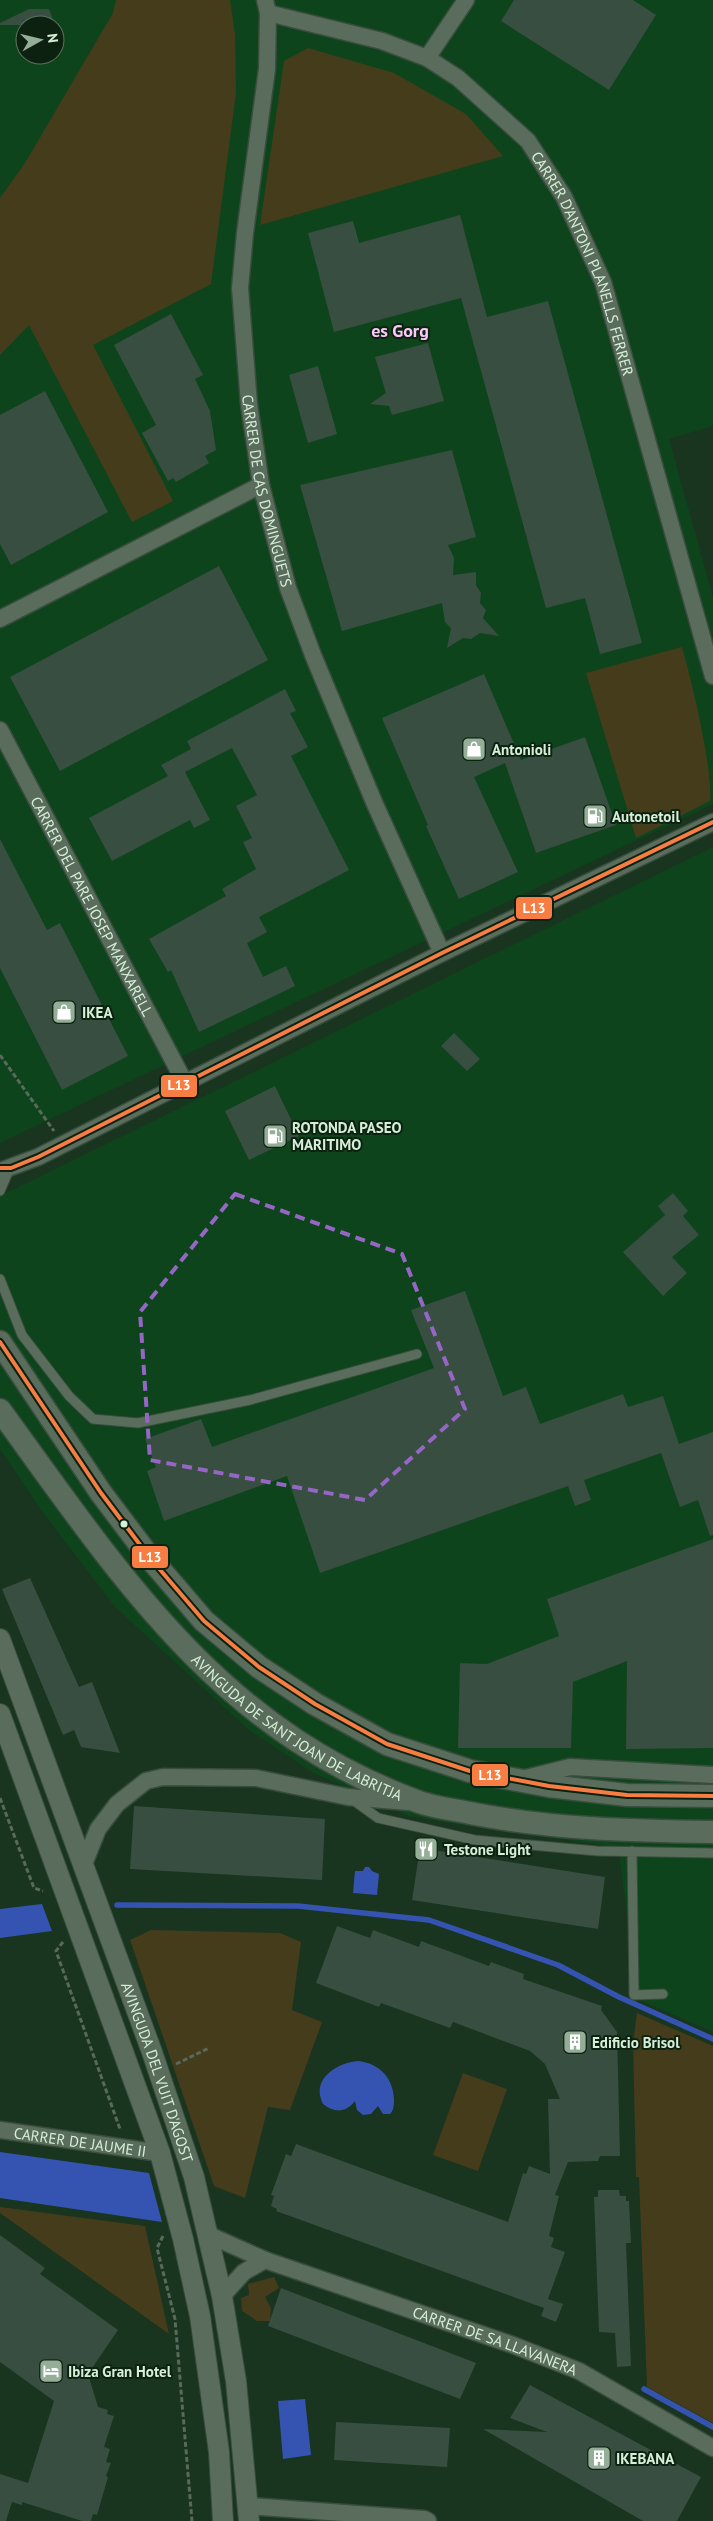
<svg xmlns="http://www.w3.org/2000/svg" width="713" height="2521" viewBox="0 0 713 2521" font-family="'PT Sans',sans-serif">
  <rect width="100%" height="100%" fill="#19341f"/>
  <path fill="#0e441b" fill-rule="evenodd" d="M0 0H713V426L669 439 713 597V804L0 1143ZM25 25H55V55H25Z
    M713 847V2032L639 2000 618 1847 485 1829 408 1816 312 1772 249 1730 115 1607 41 1510 0 1449V1196Z"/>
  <path fill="#453c1b" d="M116 0H230L235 34 236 93 211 284 93 345 173 501 132 522 29 325 0 355V198L25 163 113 13Z
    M308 48 394 73 466 114 503 156 260 225 284 61Z
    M682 647C692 681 713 770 710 801L636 838 586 673Z
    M151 1930 280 1933 301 1942 292 2010 322 2022 290 2110 268 2107 245 2198 214 2186 130 1940Z
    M637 2013 713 2046V2423L647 2387 639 2177H636L633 2043Z
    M463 2073 507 2089 478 2171 433 2155Z
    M0 2207 145 2226 169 2334 0 2213Z
    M274 2277 279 2288 265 2297 271 2308 270 2321H257L242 2311 241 2298 249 2295 248 2284Z"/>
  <path fill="#3554b1" d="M365 1867H369L372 1871 379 1874 377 1895 353 1893 355 1871H363Z
    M42 1904 52 1931 0 1938V1909Z
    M359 2061C380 2064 393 2078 394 2099 394 2105 394 2110 390 2114H383L378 2106 371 2114 363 2115 357 2110 355 2101C346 2113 334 2113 323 2104 310 2079 338 2062 359 2061Z
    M0 2152 149 2173 162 2222 0 2198Z
    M305 2399 311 2455 283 2459 278 2401Z"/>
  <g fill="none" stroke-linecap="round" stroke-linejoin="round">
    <path stroke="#3554b1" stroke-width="5.5" d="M117 1905 298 1906 429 1920 558 1965 619 1997 713 2039
      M644 2389 713 2427"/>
  </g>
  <path fill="#374e40" d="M514 0H633L656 15 609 90 501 21Z
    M29 9H49L55 25H0V23Z
    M460 215 487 317 548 301 642 643 600 654 585 598 546 608 461 298 334 332 308 233 353 221 359 243Z
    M171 314 203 375 195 379 210 411 216 450 205 456 209 463 176 482 173 478 168 481 142 433 156 425 114 345Z
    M428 343 444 401 392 415 389 406 370 404 386 393 375 357Z
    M318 366 337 434 308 443 289 375Z
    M45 391 108 512 11 565 0 544V415Z
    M452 450 476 537 448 545 454 558 453 575 476 572V585L481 593 480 603 486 610 483 618 499 636 480 633 471 639 463 638 447 648 451 628 445 622 442 603 342 631 300 485Z
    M219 566 268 660 60 771 10 677Z
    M484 674 521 760 585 737 616 825 536 853 505 763 474 777 518 872 459 899 426 826 428 825 382 718Z
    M285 689 296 711 290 713 308 747 291 756 349 870 259 917 267 932 247 943 263 977 286 966 295 986 199 1032 171 970 168 972 149 939 226 896 222 889 256 869 243 842 252 838 236 806 257 795 232 748 185 772 210 820 194 828 190 820 112 861 89 818 168 776 161 765 191 749 187 741Z
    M0 839 47 930 60 923 128 1056 62 1090 0 968Z
    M454 1033 480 1059 467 1071 441 1046Z
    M275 1086 299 1136 249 1160 225 1111Z
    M673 1193 688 1211 683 1216 699 1235 672 1257 687 1273 663 1296 623 1252 665 1215 658 1206Z
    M465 1291 503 1396 526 1387 540 1424 623 1394 628 1407 663 1396 679 1444 713 1432V1535L710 1536 698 1500 680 1507 661 1453 584 1480 591 1500 575 1506 568 1486 320 1573 287 1476 164 1521 147 1471 156 1467 145 1439 201 1419 212 1447 434 1368 411 1310Z
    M713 1539V1748L626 1749 627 1661 573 1682 571 1748H458L460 1663 487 1664 559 1636 547 1599Z
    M30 1578 79 1687 92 1682 120 1753 81 1747 74 1730 63 1735 2 1589Z
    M134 1806 325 1819 322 1880 130 1869Z
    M420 1848 605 1877 598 1929 412 1900Z
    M337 1926 370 1938 373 1930 419 1947 421 1941 489 1966 491 1962 524 1974 523 1979 602 2006 601 2010 617 2032 620 2156H600L598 2161 568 2162 555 2195 559 2196 549 2236 554 2238 551 2247 565 2252 548 2299 563 2304 556 2322 541 2316 544 2308 276 2211 277 2209 271 2206 274 2196 271 2195 286 2154 291 2156 296 2144 508 2222 523 2173 526 2174 529 2166 550 2174 548 2099H560L545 2064 530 2051 453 2022 450 2028 381 2003 379 2007 316 1983Z
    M598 2190H619L620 2196H626V2201H629L631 2243H626L631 2366 617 2367 615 2333 599 2332 594 2197H598Z
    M0 2235 45 2268 40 2274 118 2330 88 2374 98 2407 108 2410 107 2414 114 2416 104 2447 110 2449 106 2462 111 2463 106 2476 108 2477 97 2515 93 2514 91 2521H82L22 2502V2505L12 2502 6 2521H0V2474L28 2483 54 2401 0 2362Z
    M281 2288 476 2363 460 2399 268 2326Z
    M530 2385 701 2477 677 2521H643L483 2429 547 2432 510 2418Z
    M336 2422 450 2428 447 2467 334 2460Z"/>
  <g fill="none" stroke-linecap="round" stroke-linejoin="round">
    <g stroke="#384d3d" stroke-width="11">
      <path id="service" d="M0 1191 10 1168
        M0 1279 22 1335 69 1396 93 1419 138 1423 250 1400 417 1354
        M353 1800 378 1818 475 1840 597 1851 713 1853
        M632 1851 634 1995 663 1994"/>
    </g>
    <g stroke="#384d3d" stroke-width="19">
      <g id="minor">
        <path id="s1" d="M265 0 268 13 267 69 245 233 240 288 249 404 261 485 288 588 313 655 374 802 442 953"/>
        <path id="s2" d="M268 13 382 41 427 58 458 78 528 141 564 197 603 282 713 676"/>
        <path d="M427 58 466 0"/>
        <path d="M0 619 261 485"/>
        <path id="s3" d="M0 730 185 1083"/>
        <path d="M0 1171 38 1157 442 953 713 822"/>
        <path d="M522 1779 570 1767 713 1775"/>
        <path d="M84 1864 98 1829 117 1804 146 1781 163 1777 256 1778 348 1797 408 1802"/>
        <path id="s4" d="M0 2130 160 2153"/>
        <path id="s5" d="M209 2235 265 2260 513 2345 579 2371 713 2448"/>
        <path d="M222 2296 244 2272 265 2260"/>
        <path d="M249 2506 424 2519 428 2521"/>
      </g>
    </g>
    <g stroke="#384d3d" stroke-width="22">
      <g id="tertiary">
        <path id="s6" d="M0 1639 152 2052 194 2177 222 2296 236 2381 249 2521"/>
        <path d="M0 1714 160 2153 183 2239 200 2316 219 2452 223 2521"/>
      </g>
    </g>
    <g stroke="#384d3d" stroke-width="25">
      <g id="secondary">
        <path d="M0 1342 101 1493 150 1558 204 1621 259 1667 315 1704 387 1744 470 1771 549 1786 627 1795 713 1796"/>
        <path id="s7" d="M0 1410C120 1575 218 1729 419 1802 436 1808 457 1810 475 1814 553 1829 633 1831 713 1832"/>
      </g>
    </g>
    <path stroke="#586a5b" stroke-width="3" stroke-dasharray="5 2.5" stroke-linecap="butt" d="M0 1055 54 1131
      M0 1798 34 1888 43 1891
      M63 1942 56 1951 120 2129
      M176 2064 209 2048
      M163 2236 157 2248 175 2319 192 2521"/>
    <use href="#service" stroke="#5a6d5d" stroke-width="9"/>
    <use href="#minor" stroke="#5a6d5d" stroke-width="16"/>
    <use href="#tertiary" stroke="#5a6d5d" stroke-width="20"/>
    <use href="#secondary" stroke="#5a6d5d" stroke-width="22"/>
    <g stroke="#0d2110" stroke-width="8">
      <path id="bus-1" d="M0 1168H11L38 1157 442 953 713 822
        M0 1342 101 1493 150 1558 204 1621 259 1667 315 1704 387 1744 470 1771 549 1786 627 1795 713 1796"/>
    </g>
    <use href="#bus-1" stroke="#f77d43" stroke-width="4"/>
  </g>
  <path fill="none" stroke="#9666c6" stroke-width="4" stroke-dasharray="10 6" stroke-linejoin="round" d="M235 1194 402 1254 465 1409 365 1500 150 1460 140 1312Z"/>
  <defs>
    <g id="shop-square" transform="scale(1.25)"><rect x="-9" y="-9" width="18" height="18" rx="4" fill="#94ae97" stroke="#0d2110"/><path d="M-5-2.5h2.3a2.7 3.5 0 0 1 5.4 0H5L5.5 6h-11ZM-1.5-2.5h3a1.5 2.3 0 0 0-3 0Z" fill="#fff"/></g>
    <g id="fuel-square" transform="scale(1.25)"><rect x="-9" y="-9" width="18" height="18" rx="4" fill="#94ae97" stroke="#0d2110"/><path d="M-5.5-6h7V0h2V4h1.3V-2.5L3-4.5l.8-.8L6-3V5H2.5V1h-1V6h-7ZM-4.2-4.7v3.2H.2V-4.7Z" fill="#fff"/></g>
    <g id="restaurant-square" transform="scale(1.25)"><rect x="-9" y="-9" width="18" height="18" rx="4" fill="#94ae97" stroke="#0d2110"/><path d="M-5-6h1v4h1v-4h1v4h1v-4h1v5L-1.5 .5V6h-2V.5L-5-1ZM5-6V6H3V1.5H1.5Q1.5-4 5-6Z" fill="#fff"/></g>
    <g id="building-square" transform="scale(1.25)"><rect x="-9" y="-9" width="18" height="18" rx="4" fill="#94ae97" stroke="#0d2110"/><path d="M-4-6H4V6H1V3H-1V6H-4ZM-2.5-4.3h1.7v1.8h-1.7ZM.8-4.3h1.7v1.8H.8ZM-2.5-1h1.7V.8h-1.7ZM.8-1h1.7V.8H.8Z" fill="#fff"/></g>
    <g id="hotel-square" transform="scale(1.25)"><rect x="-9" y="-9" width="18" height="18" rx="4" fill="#94ae97" stroke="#0d2110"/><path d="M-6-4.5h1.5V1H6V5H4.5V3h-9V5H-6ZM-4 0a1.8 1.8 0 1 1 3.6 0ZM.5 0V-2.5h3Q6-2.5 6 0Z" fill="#fff"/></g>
  </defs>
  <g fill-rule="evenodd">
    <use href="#shop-square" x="474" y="749"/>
    <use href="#fuel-square" x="595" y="816"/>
    <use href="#shop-square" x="64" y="1012"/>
    <use href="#fuel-square" x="275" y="1136"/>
    <use href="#restaurant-square" x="426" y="1849"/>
    <use href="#building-square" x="575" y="2042"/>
    <use href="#hotel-square" x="51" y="2371"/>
    <use href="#building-square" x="599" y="2458"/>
  </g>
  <circle fill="#d6efd8" stroke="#0d2110" stroke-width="2" cx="124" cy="1524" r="4.5"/>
  <g text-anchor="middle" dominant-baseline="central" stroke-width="4" stroke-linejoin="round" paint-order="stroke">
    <g font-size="15" fill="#d6efd8" stroke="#0d2110">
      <text stroke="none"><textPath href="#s2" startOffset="432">CARRER D'ANTONI PLANELLS FERRER</textPath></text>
      <text stroke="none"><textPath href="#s1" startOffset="495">CARRER DE CAS DOMINGUETS</textPath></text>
      <text stroke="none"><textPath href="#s3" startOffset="199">CARRER DEL PARE JOSEP MANXARELL</textPath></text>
      <text stroke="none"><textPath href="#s7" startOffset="440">AVINGUDA DE SANT JOAN DE LABRITJA</textPath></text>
      <text stroke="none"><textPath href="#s6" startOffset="461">AVINGUDA DEL VUIT D'AGOST</textPath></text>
      <text stroke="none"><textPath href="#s4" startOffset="81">CARRER DE JAUME II</textPath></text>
      <text stroke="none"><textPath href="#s5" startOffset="305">CARRER DE SA LLAVANERA</textPath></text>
    </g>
    <g font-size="15" font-weight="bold" fill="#d6efd8" stroke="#0d2110" text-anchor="start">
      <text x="492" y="749">Antonioli</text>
      <text x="612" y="816">Autonetoil</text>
      <text x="82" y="1012">IKEA</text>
      <text x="292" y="1127">ROTONDA PASEO<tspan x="292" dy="17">MARITIMO</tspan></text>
      <text x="444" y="1849">Testone Light</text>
      <text x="592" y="2042">Edificio Brisol</text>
      <text x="68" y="2371">Ibiza Gran Hotel</text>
      <text x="616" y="2458">IKEBANA</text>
    </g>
    <g font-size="18" font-weight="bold" fill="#f9c9f7" stroke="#0d2110">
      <text x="400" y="330">es Gorg</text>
    </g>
  </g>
  <g stroke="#0d2110" stroke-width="2">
    <rect x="515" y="896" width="38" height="24" rx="5" fill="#f77d43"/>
    <rect x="160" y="1074" width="38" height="24" rx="5" fill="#f77d43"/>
    <rect x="131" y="1545" width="38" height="24" rx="5" fill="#f77d43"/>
    <rect x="471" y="1763" width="38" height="24" rx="5" fill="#f77d43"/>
  </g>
  <g font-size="14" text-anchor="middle" font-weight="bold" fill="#fff">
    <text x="534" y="913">L13</text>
    <text x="179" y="1090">L13</text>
    <text x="150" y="1562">L13</text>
    <text x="490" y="1780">L13</text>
  </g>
  <g transform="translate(40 40) rotate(82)"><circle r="24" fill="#0d2110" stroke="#5d7360"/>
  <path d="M0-4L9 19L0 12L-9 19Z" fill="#94ae97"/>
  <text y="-8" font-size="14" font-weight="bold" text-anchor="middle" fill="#d6efd8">N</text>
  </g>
</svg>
